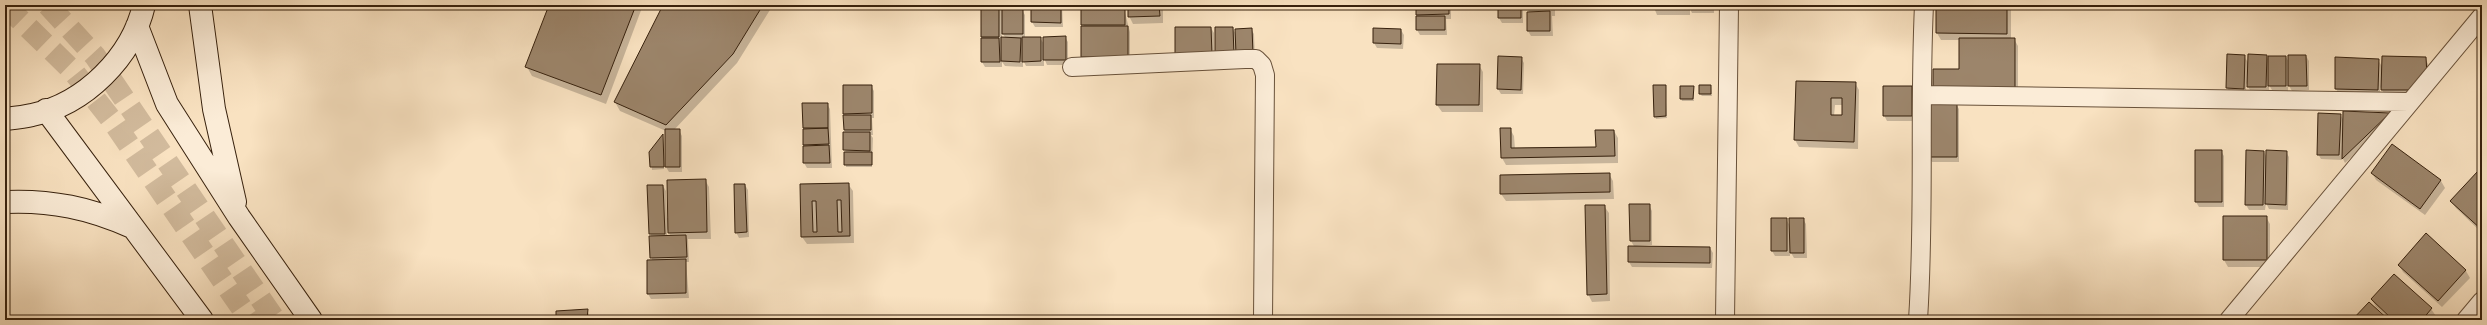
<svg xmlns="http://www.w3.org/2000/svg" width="2487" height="325" viewBox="0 0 2487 325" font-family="'IM FELL English',serif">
  <rect width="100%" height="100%" fill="#f9e2c1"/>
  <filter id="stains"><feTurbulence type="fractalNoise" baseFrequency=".005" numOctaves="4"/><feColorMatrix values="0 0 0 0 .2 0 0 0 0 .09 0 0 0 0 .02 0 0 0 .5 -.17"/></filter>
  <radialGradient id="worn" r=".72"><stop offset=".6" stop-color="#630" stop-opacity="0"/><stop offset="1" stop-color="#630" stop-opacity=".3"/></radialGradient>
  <path fill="#0003" fill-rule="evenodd" d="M534 5H643L606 104 532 76 527 67 548 10Z
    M664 5H773L737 63 674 130H679L682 136V172H669L666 167V131L620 111 615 102Z
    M982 5H999L1002 10H1022L1025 15V38H1040L1044 44 1065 37 1068 42V65H1047L1044 58V66H1026L1023 60V67L1005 66 1002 62V67H985L982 62ZM1002 32 1004 36 1006 38H1002Z
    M1032 5H1062L1063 27H1035L1032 22Z
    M1082 5H1099V8L1124 9 1130 32V61H1085L1082 56 1084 27Z
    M1129 5H1163V23L1133 24 1129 16Z
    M1417 5H1451V19H1446L1447 35H1420L1417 30Z
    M1499 5H1523V23H1502L1499 18Z
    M1527 5H1555V16H1552L1553 36H1531L1528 31 1529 13Z
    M1653 5H1714V8L1691 7V9L1714 10V13H1692L1690 9V15H1657Z
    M1937 5H2011V39H2014L2018 46V95L1960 70V40H1941L1937 33Z
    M2188 5H2230V8L2191 9Z
    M1211 28 1214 33V60L1176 55Z
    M1232 28 1236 34 1251 29 1254 34 1255 59 1216 56Z
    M1374 29 1401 30 1404 35 1403 49 1377 48 1374 43Z
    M2244 56 2249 64 2266 56 2269 61 2286 57 2289 62 2306 56 2309 61V90L2292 91 2288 84V91L2272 90 2269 85V92H2251L2246 83V93H2230L2227 88Z
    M1521 58 1524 63 1523 94H1501L1498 89Z
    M2425 58 2428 64 2430 81 2415 95H2385L2380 87V95L2339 94 2336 89 2378 60 2383 68Z
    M1479 65 1483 72V112H1442L1437 105Z
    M1797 82 1855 83 1859 90 1858 149 1799 147 1795 140ZM1835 105H1843V116H1834Z
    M871 86 874 91V118H872L873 135H871L873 138 872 167H846L844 114Z
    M1665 86 1667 118 1656 119 1655 116Z
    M1711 86 1712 96H1702L1700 94Z
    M1693 87 1694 101H1682L1681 98Z
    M1912 87 1915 92V121H1887L1884 115Z
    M827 104 830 109 832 168H807L804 163 803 128Z
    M1956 104 1959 109V162H1932L1929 157Z
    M2340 114 2344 121 2390 114 2393 118 2345 163 2342 157V160L2321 159 2318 154Z
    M1510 129 1514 136 1515 149 1597 148 1614 131 1618 138V163L1506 165 1502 158Z
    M663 136 664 169 652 170 650 152Z
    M2392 145 2441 181 2445 188 2425 215 2376 180 2372 173Z
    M2221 151 2224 156V207H2199L2196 202Z
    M2264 152 2267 158 2286 152 2289 157 2288 210 2269 209 2266 203 2265 210H2249L2246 205Z
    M1609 174 1613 181 1614 199 1506 201 1501 194Z
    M2482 176V233L2456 208 2451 201Z
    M705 180 709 187 711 239H688L689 262H686L689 298 651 299 648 294 652 261 648 186H663L666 191 667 218H669ZM667 229 671 237H667Z
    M848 184 853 191 854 243 807 244 802 237 801 185Z
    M745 185 748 190 749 237 739 238 736 232Z
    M1649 205 1652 211V245L1637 246V248H1710L1713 253 1712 268 1632 267 1629 262V247L1635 248 1631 241Z
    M1604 206 1609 213 1610 301 1592 302 1588 294Z
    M2266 217 2270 224V267H2228L2224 260Z
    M1772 219H1786L1790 226 1803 219 1806 224 1807 258H1794L1790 251V256H1775L1772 251Z
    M2427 235 2466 271 2470 278 2442 307 2403 272 2399 265Z
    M2394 275 2431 309 2436 316 2432 320H2390L2376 307 2372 300Z
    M587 310 591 320H557Z"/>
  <path fill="#9c856b" stroke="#37210d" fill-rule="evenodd" d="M549 5H636L601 95 525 67Z
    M663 5H763L733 54 666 125 614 102Z
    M981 5H999V37H981Z
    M1031 5H1061V23L1031 22Z
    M1128 5H1159L1160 16 1128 17Z
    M1416 5H1449V14L1416 15Z
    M1498 5H1521V18H1498Z
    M1526 5H1551V9H1526Z
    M1652 5H1687V8H1652Z
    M1688 5H1712L1711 9 1688 8Z
    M1936 5H2007V34L1936 33Z
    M1081 7 1125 8V25H1081Z
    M1002 9H1023V34H1002Z
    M1550 11V31H1527V12Z
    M1416 16H1445V30H1416Z
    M1081 26H1128V57H1081Z
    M1175 27H1211L1212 55 1175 56Z
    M1215 27H1233L1234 56H1215Z
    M1252 28 1253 54H1236L1235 29Z
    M1373 28 1401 29V44L1373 43Z
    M1066 36V60H1043V37Z
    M1001 37 1021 38 1020 62 1001 61Z
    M1022 37H1041V61L1022 62Z
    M981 38H999L1000 62H981Z
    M1959 38H2015V88H1933V69H1959Z
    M2227 54 2245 55 2244 89 2226 88Z
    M2248 54 2267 55 2266 87H2247Z
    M2288 55H2306L2307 86H2288Z
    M1498 56 1522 57 1521 90 1497 89Z
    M2268 56H2286V86H2268Z
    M2382 56 2426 57 2427 76 2412 90H2381Z
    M2335 57 2379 59 2378 90 2335 89Z
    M1437 64H1480L1479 105H1436Z
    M1796 81 1856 82 1854 142 1794 140ZM1831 98H1842V115H1831Z
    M843 85H872V113L843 114Z
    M1653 85H1666V116L1654 117Z
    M1699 85H1711V94H1699Z
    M1680 86H1694L1693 99H1680Z
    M1883 86H1912V116H1883Z
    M802 103H828V128H803Z
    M1928 103H1957V157H1928Z
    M2343 111 2390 113 2342 159Z
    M2318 113 2341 114 2339 155H2317Z
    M843 115H871V130H844Z
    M828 128 829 144 803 145V129Z
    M1500 128H1511V148L1596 147 1595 130H1614L1615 156 1501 158Z
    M665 129H680V167H665Z
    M843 132H870V151L843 150Z
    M663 134 664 167H650L649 152Z
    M2392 144 2441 180 2420 209 2371 173Z
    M829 145 830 163H803V146Z
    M2195 150H2222V202H2195Z
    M2246 150 2264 151 2263 205H2245Z
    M2266 150 2287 151 2286 205 2265 204Z
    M844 152H872V165H844Z
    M2478 171 2482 175V230L2450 201Z
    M1610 173V192L1500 194V175Z
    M706 179 707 232 668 233 667 180Z
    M849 183 850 236 801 237 800 184ZM837 200H841L842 232H838ZM812 201H816L817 232H813Z
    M734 184H745L747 232 735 233Z
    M647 185H663L665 234H649Z
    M1629 204H1650V241H1630Z
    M1585 205H1605L1607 294 1587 295Z
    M2223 216H2267V260H2223Z
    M1771 218H1787V251H1771Z
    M1789 218H1804V253H1790Z
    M2426 233 2466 270 2438 301 2398 265Z
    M686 235 687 257 650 258 649 236Z
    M1628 246 1710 247V263L1628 262Z
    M686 259V293L647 294V260Z
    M2394 274 2432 308 2422 320H2393L2371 299Z
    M2369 302 2389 320H2352Z
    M588 309 587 320H556V311Z"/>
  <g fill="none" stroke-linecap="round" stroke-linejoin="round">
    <path stroke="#d2bb9d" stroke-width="22" stroke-dasharray="22 11" stroke-linecap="butt" d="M5 5 73 71 114 123 250 320
      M48 5 95 56 275 320"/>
    <g stroke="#68513a" stroke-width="20">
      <path id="minor" d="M1072 67 1245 59H1256L1262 65 1265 75 1263 320
        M1922 95 2409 102
        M1725 320 1729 5
        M1918 320C1925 215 1919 110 1924 5
        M2229 320 2482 16
        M2466 320 2482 301"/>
    </g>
    <g stroke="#37210d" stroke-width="24">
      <path id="secondary" d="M200 5 214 109 235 202
        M137 26 167 104 239 217 311 320
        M46 110 202 320
        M5 119C14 118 24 117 32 115 85 104 132 57 144 5
        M5 202C51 200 90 208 132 227"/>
    </g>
    <use href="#minor" stroke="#fbecd7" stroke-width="18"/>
    <use href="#secondary" stroke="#fbecd7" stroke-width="22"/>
  </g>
  <rect width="2487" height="325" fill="none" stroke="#f9e2c1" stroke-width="20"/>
  <rect x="6" y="6" width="2475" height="313" fill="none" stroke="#37210d" stroke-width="2"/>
  <rect x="10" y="10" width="2467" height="305" fill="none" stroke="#37210d"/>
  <rect width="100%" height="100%" filter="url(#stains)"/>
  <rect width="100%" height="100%" fill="url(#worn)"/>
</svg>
